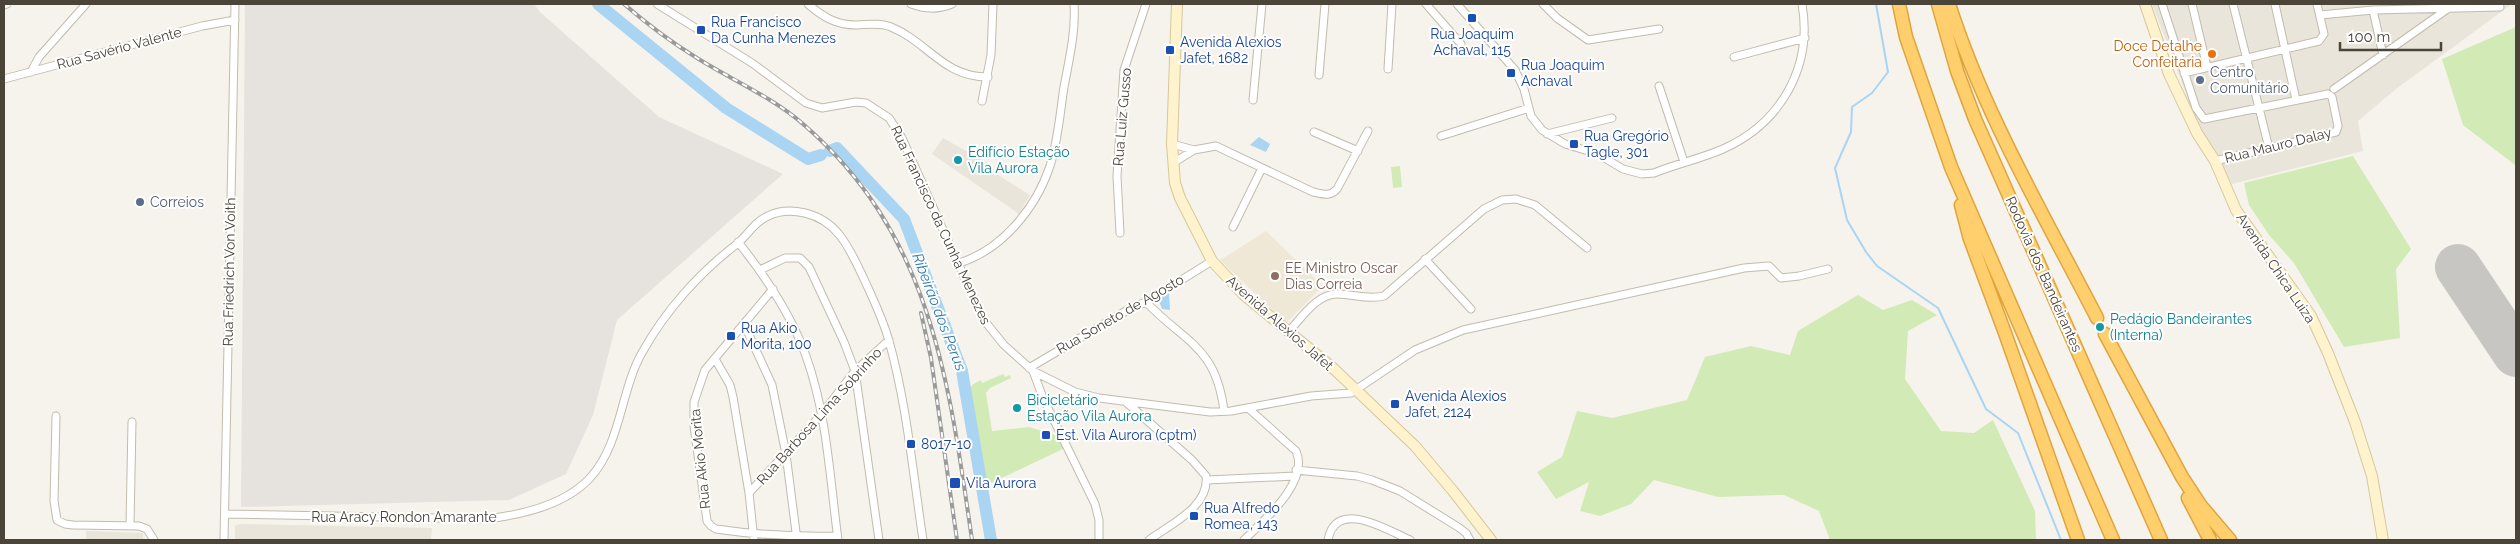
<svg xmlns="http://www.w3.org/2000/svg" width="2520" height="544" viewBox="0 0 2520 544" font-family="Raleway,sans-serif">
  <rect width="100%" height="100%" fill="#f6f3ec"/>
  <path fill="#eae5da" d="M2152 4H2512L2396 89 2358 121 2363 151 2232 184 2200 130Z
    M943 138 986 162 984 166 1030 195 1019 214 932 154Z
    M240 524 432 528 431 540H235V526Z
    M86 531 143 533V540H86Z"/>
  <path fill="#e6e2dd" d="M245 4H534L540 12 659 117 783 174 617 320 593 415 566 474 509 500 241 507Z"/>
  <path fill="#efe8d6" d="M1266 231 1323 286 1286 323 1220 260Z"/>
  <path fill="#d2eab5" d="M2516 27V169L2515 165 2463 125 2442 59Z
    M2353 156 2411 249 2396 269 2400 338 2344 347 2294 263 2269 235 2249 205 2244 183Z
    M1400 166 1402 187 1393 188 1391 167Z
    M1858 295 1883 310 1912 300 1937 315 1908 331 1905 379 1941 431 1974 433 1993 420 2035 511 2036 540H1830L1819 511 1784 495 1718 497 1654 480 1631 504 1600 516 1580 511 1589 482 1556 499 1537 472 1562 457 1577 411 1612 418 1687 400 1705 357 1751 346 1790 355 1798 331Z
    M1003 374 1005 377 1010 375 1011 378 990 388 986 393 992 431 1029 427 1058 436 1065 448 983 487 970 389 972 385 981 380 982 383Z"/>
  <path fill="#a9d4f2" d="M1259 137 1270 144 1266 152 1250 145Z
    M1169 293 1170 310 1162 309 1158 298Z"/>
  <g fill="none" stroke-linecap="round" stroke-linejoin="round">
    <path stroke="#a9d4f2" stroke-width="2" d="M1876 4 1888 72 1872 93 1852 107 1851 132 1835 168 1847 220 1866 252 1877 266 1938 308 1986 409 2018 433 2061 540"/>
    <path stroke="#a9d4f2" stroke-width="12" d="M598 4 726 108 808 159 821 155
      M830 151 837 148 904 219 962 371 991 540"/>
    <path stroke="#c8c6c3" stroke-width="46" d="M2458 267 2516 354"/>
    <g stroke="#c2bbae" stroke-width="9">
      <path id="street" d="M657 4 752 63 806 103 822 108 856 102 866 103 889 118 902 138 983 319 1004 345 1033 371 1075 392 1099 398 1210 412 1231 411 1311 396 1351 393 1415 350 1463 330 1744 268 1769 266 1781 278 1799 276 1828 269
        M808 4C823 17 836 25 856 25 868 25 879 22 891 27 928 42 943 77 988 77
        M911 4C925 9 937 10 952 4
        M1426 4 1461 44
        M1457 4 1515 70 1524 89 1531 116 1542 130 1565 144 1598 154 1623 169 1642 174 1654 173C1676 164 1700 159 1723 149 1781 123 1813 67 1802 4
        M1543 4 1557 18 1588 40 1659 29
        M2162 4 2196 108 2204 119 2328 94 2332 97 2338 126 2336 132 2215 161
        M2192 4 2207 67
        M2233 4 2269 148
        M2275 4 2296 100
        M4 5 7 4
        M2373 10 2383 55
        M2320 15 2373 10 2500 7
        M1734 57 1805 38
        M1388 69 1392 4
        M31 72 39 57 86 4
        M2184 73 2319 41 2324 34 2317 4
        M1319 75 1325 4
        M4 79 202 26 235 20
        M1659 86 1684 162
        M2334 89 2446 10
        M1253 100 1262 4
        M982 101 991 55 993 4
        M1314 132 1358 151
        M1547 134 1612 118
        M1441 136 1529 108
        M1172 144 1194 150
        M1173 163 1194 150 1216 146 1313 192C1323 194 1330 197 1337 189L1368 131
        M1233 227 1262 168
        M1120 233 1117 176 1124 70 1146 4
        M738 242C766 277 791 314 806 356 827 414 830 479 838 540
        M1425 259 1471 309
        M959 263C1002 250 1036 208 1050 166 1058 141 1060 113 1064 87 1069 60 1076 31 1074 4
        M760 270 785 258H800L809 267 844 342 855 371 879 540
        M773 289 705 370 694 402V426L707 521 711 526 716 529C757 535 796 537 837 536
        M1146 302C1185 343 1216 346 1224 411
        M744 324 772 385 786 454 797 540
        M1288 332C1301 319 1316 294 1337 294 1353 294 1368 300 1384 296L1484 209 1502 200 1516 199 1535 205 1587 248
        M715 359 730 385 733 397 749 493 754 540
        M1029 368 1131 308 1146 302 1212 261
        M1033 371 1043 398 1095 504 1099 520V540
        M1126 402 1192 460 1206 476C1210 507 1169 525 1149 540
        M56 416 54 501 57 520 65 524 73 525 139 526 147 529 154 540
        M1296 470 1357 476 1372 480 1400 491 1458 527 1466 533 1470 540
        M1207 480 1295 476
        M749 493 821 415 855 371 889 340
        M225 514 486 519C521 515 564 506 590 478 622 443 620 390 643 351 666 310 700 272 737 244 748 235 754 222 768 216 780 210 792 210 805 213 839 221 850 250 864 279 873 299 883 319 889 341 907 405 913 474 923 540
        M130 526 132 422
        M224 540 235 4
        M1244 540C1263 521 1310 482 1296 451L1248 408
        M1328 540C1336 497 1389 531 1410 540"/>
    </g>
    <g stroke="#d6c79b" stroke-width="12">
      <path id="secondary" d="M1177 4 1172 144 1175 183 1180 198 1212 261 1243 294 1334 369 1415 446 1453 491 1491 540
        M2145 4 2169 74 2197 133 2215 161 2236 210 2311 316 2328 353 2355 422 2372 476 2383 540"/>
    </g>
    <g stroke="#e0a43c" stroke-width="15">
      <path id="highway" d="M1899 4 1906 37 1951 167 2113 540
        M1938 4 1957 71 1975 119 2161 540
        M1949 4C1984 114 2044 215 2097 318
        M1961 205 1970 239 2005 333 2078 540
        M2105 334 2182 477 2201 506 2230 540
        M2188 498 2210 540"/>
    </g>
    <use href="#street" stroke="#fff" stroke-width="7"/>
    <use href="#secondary" stroke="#fff3cd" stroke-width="10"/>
    <use href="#highway" stroke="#ffcf6e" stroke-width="12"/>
    <g stroke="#9a9a9a" stroke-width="4">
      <path id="rail" d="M624 4C647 24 671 42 697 58 732 80 772 97 803 124 932 235 949 382 972 540
        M921 313 931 358 957 540"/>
    </g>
    <use href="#rail" stroke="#fff" stroke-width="2" stroke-dasharray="5.5" stroke-linecap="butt"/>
  </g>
  <g fill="#1a4fb4" stroke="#fff" stroke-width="2">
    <rect x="1467" y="13" width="10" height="10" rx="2.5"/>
    <rect x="696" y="25" width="10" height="10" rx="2.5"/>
    <rect x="1165" y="45" width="10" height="10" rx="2.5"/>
    <rect x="1506" y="68" width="10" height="10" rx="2.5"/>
    <rect x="1569" y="139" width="10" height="10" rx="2.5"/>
    <rect x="726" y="331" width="10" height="10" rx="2.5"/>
    <rect x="1390" y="399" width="10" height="10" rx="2.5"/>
    <rect x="1041" y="430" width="10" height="10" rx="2.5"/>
    <rect x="906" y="439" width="10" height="10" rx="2.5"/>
    <rect x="949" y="477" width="12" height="12" rx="2.5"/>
    <rect x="1189" y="511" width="10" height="10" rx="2.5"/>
  </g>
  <circle fill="#e8710a" stroke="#fff" stroke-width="2" cx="2212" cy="54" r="5"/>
  <g fill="#5c6f8a" stroke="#fff" stroke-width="2">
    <circle cx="2200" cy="80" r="5"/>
    <circle cx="140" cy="202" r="5"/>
  </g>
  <g fill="#0f9aa8" stroke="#fff" stroke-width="2">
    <circle cx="958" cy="160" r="5"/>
    <circle cx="2100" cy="327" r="5"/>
    <circle cx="1017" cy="408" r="5"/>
  </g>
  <circle fill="#8d6e63" stroke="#fff" stroke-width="2" cx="1275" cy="276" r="5"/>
  <g text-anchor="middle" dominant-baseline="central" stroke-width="4" stroke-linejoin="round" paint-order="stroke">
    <g font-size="14" fill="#164399" stroke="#fff" text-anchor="start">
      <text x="711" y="22">Rua Francisco<tspan x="711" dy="16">Da Cunha Menezes</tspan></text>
      <text x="1472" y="34" text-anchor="middle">Rua Joaquim<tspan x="1472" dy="16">Achaval, 115</tspan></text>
      <text x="1180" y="42">Avenida Alexios<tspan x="1180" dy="16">Jafet, 1682</tspan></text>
      <text x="1521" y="65">Rua Joaquim<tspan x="1521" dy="16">Achaval</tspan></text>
      <text x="1584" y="136">Rua Gregório<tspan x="1584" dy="16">Tagle, 301</tspan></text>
      <text x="741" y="328">Rua Akio<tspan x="741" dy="16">Morita, 100</tspan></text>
      <text x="1405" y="396">Avenida Alexios<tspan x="1405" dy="16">Jafet, 2124</tspan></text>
      <text x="1056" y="435">Est. Vila Aurora (cptm)</text>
      <text x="921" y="444">8017-10</text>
      <text x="966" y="483">Vila Aurora</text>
      <text x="1204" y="508">Rua Alfredo<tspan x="1204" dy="16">Romea, 143</tspan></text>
    </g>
    <g font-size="14" fill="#c56008" stroke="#fff" text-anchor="end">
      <text x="2202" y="46">Doce Detalhe<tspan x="2202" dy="16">Confeitaria</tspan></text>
    </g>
    <g font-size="14" fill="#4b4439" stroke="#fff">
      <text transform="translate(119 48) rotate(-15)">Rua Savério Valente</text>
      <text transform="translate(1122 117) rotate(-85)">Rua Luiz Gusso</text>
      <text transform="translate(2278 145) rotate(-14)">Rua Mauro Dalay</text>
      <text transform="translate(941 225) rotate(65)">Rua Francisco da Cunha Menezes</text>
      <text transform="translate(2276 268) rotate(56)">Avenida Chica Luiza</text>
      <text transform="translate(229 272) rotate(-89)">Rua Friedrich Von Voith</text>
      <text transform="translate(2044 274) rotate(66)">Rodovia dos Bandeirantes</text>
      <text transform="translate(1120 314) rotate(-30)">Rua Soneto de Agosto</text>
      <text transform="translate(1280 323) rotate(41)">Avenida Alexios Jafet</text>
      <text transform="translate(819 416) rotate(-48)">Rua Barbosa Lima Sobrinho</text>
      <text transform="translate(700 459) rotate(-96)">Rua Akio Morita</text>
      <text x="404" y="517">Rua Aracy Rondon Amarante</text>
    </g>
    <g font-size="14" fill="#4e5e75" stroke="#fff" text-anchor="start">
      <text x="2210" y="72">Centro<tspan x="2210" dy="16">Comunitário</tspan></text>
      <text x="150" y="202">Correios</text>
    </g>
    <g font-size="14" fill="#0d838f" stroke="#fff" text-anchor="start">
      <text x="968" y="152">Edifício Estação<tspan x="968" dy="16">Vila Aurora</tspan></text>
      <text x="2110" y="319">Pedágio Bandeirantes<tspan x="2110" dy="16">(Interna)</tspan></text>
      <text x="1027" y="400">Bicicletário<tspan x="1027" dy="16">Estação Vila Aurora</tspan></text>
    </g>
    <g font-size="14" fill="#785e54" stroke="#fff" text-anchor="start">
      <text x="1285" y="268">EE Ministro Oscar<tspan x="1285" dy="16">Dias Correia</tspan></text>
    </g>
    <g font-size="15" font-style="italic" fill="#2e7ab2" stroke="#fff">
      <text transform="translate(939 312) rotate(69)">Ribeirão dos Perus</text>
    </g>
  </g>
  <rect width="2520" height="544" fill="none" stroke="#4b4439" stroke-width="10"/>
  <path d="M2340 42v8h101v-8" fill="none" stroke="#4b4439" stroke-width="2.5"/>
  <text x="2348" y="42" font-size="15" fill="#4b4439" stroke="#ffffff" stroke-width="4" paint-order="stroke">100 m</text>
</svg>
